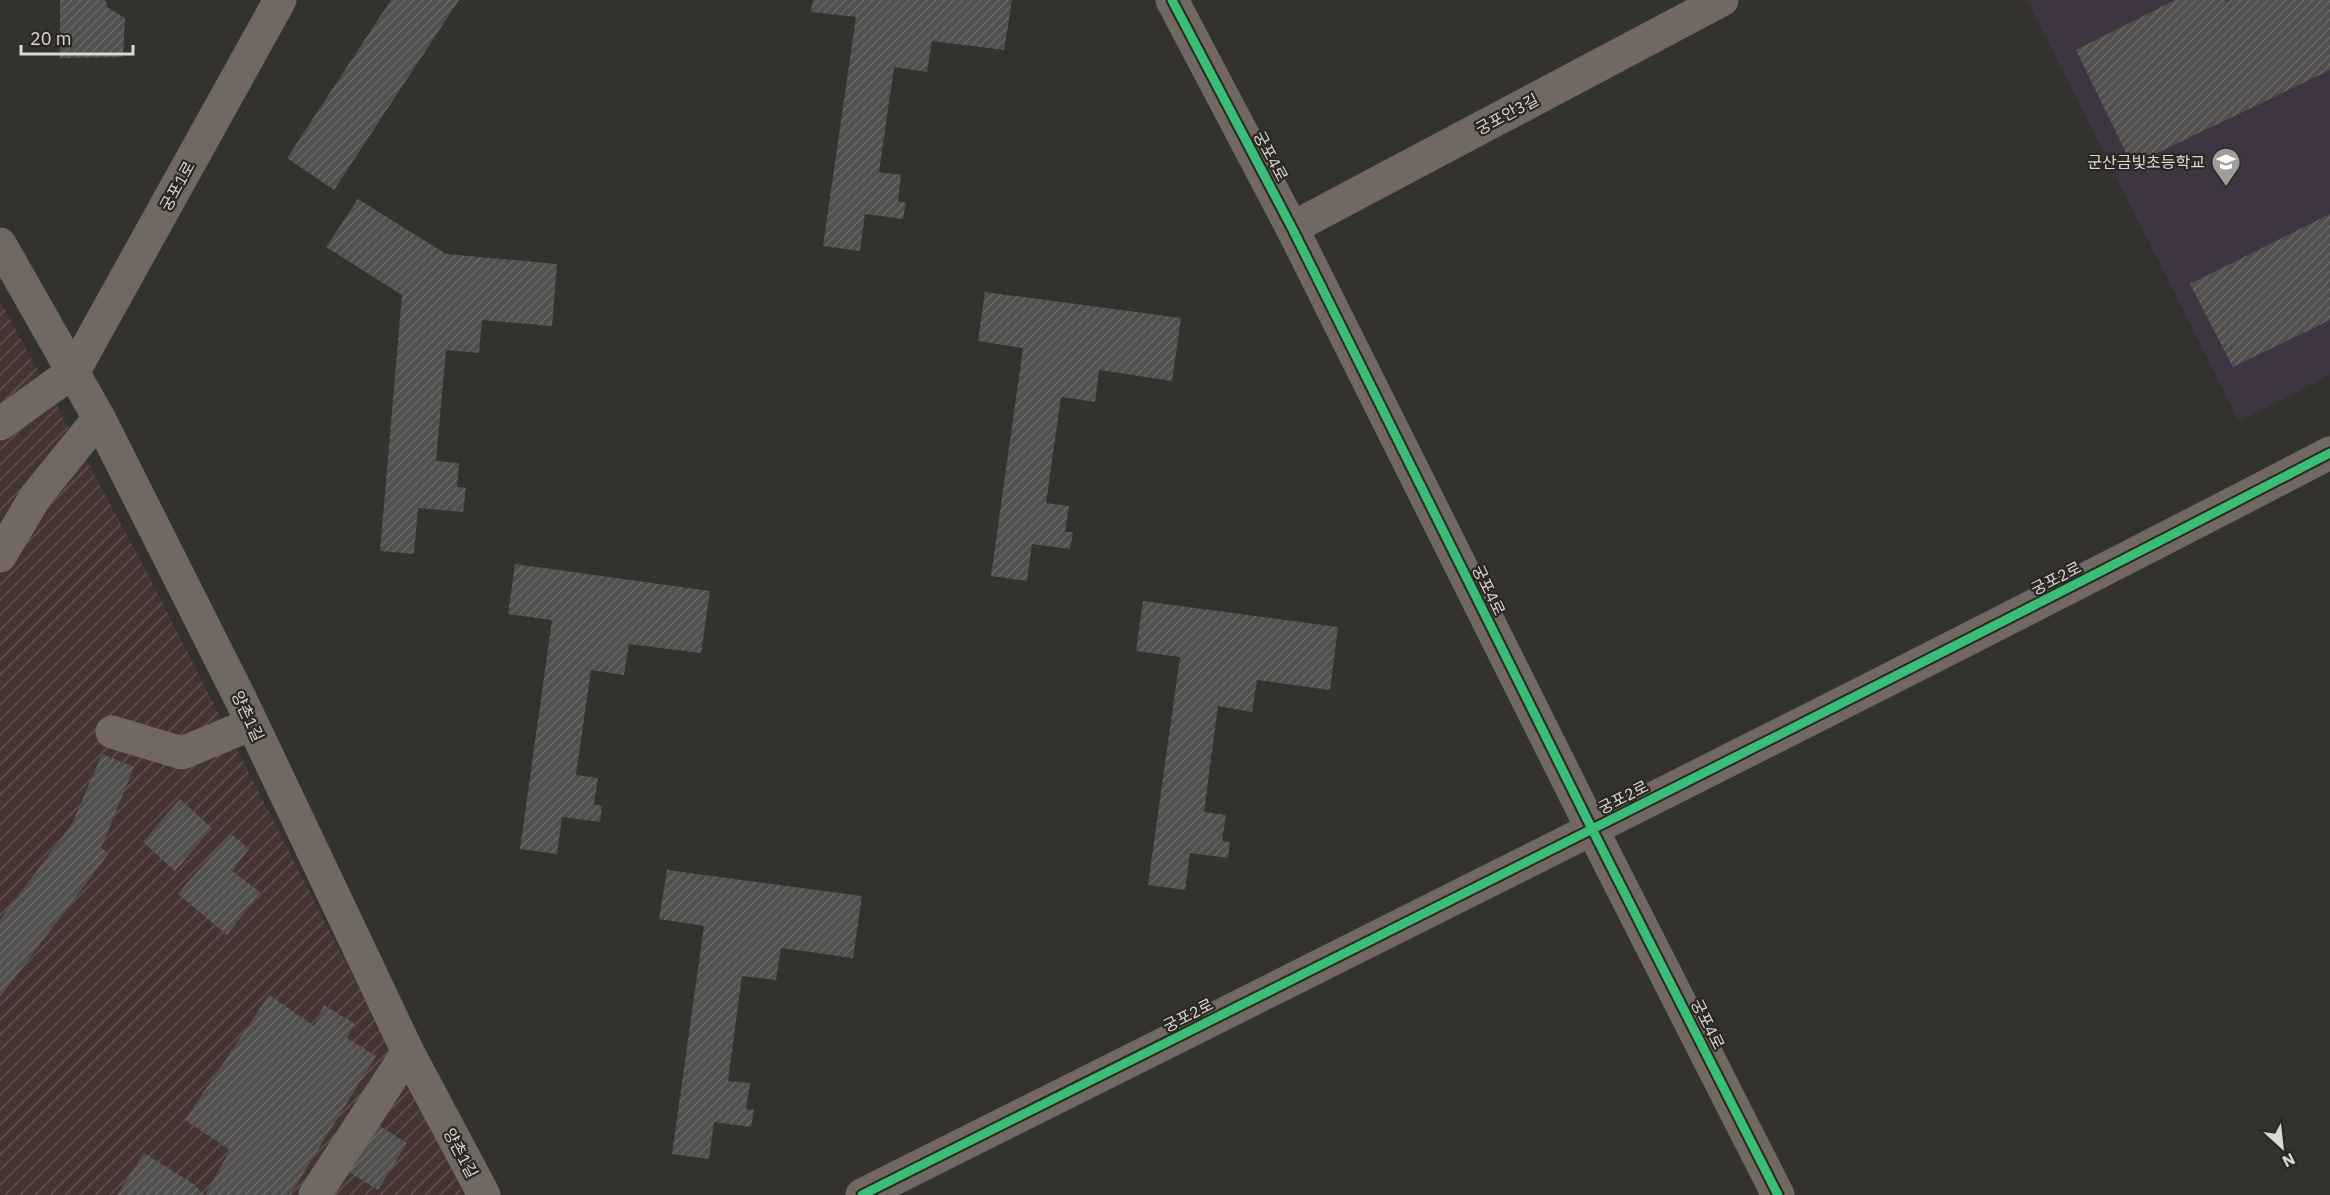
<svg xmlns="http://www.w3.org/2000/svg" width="2330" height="1195" viewBox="0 0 2330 1195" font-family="'IBM Plex Sans','Noto Sans KR',sans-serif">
  <defs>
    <pattern id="industrial-furrows" width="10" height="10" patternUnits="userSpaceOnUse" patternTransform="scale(1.5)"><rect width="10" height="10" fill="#463432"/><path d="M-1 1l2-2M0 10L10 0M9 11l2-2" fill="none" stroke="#60514f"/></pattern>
    <pattern id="building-hatch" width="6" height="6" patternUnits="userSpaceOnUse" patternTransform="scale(1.5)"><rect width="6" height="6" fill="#504f4e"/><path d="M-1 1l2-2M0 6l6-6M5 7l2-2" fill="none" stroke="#696867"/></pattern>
  </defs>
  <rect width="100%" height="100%" fill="#34322f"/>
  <path fill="url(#industrial-furrows)" d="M0 301 143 565 464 1195H0Z"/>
  <path fill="#3f3542" d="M2027 0H2330V375L2239 421Z"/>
  <path fill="url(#building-hatch)" d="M60 0H105L108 8 125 18 123 57 60 58Z
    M391 0H459L334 190 287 158Z
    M813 0H1012L1004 50 932 41 927 72 894 67 879 172 901 175 898 201 906 203 903 219 865 214 860 251 823 246 856 17 811 12Z
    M2175 0H2225L2226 2 2230 0H2330V70L2132 165 2076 50Z
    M358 199 446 254 557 264 552 326 482 320 479 353 446 350 436 461 459 463 457 487 466 488 463 512 418 508 414 554 380 551 402 295 326 247Z
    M2330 214V320L2233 367 2190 284Z
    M985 292 1181 318 1172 381 1099 370 1095 402 1061 397 1046 503 1069 506 1065 532H1073L1070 549 1032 544 1027 581 991 576 1023 348 978 341Z
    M515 564 710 591 701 653 629 644 624 675 591 670 576 775 598 778 594 804 602 806 600 822 562 817 557 854 520 849 552 620 508 614Z
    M1143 601 1338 627 1330 690 1257 680 1252 712 1218 706 1204 812 1226 815 1222 841 1230 842 1228 858 1190 853 1185 890 1148 885 1180 657 1136 651Z
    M102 754 134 767 101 848 109 853 0 997V920L72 824Z
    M180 799 212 828 175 871 143 842Z
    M230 833 249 849 232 871 260 892 227 935 178 894Z
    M667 870 862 896 853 958 781 948 776 980 742 976 728 1081 750 1083 746 1109 754 1110 751 1127 714 1122 709 1159 672 1154 704 926 659 919Z
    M269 995 314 1026 324 1005 355 1024 347 1038 376 1056 290 1195H117L144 1153 192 1183 205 1195 230 1150 185 1120Z
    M378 1125 407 1143 378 1190 349 1172Z"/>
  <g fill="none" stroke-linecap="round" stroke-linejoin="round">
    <path stroke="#716861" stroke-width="33" d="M1172 0 1292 228 1592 829 1778 1195
      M1292 228 1722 0
      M0 244 99 418 242 702 408 1052 484 1195
      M0 424 74 371 280 0
      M0 556 36 496 99 418
      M112 732 182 753 252 724
      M315 1195 408 1052
      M862 1195C1352 949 1843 706 2330 453"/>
    <g stroke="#2b2824" stroke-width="13">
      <path id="cycleway" d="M1172 0 1292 228 1592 829 1778 1195
        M862 1195C1352 949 1843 706 2330 453"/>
    </g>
    <use href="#cycleway" stroke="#3abd76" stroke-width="9"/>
  </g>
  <defs>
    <g id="school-pin" transform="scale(1.5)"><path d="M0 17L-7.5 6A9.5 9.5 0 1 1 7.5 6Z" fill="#a09e9b" stroke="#2b2824"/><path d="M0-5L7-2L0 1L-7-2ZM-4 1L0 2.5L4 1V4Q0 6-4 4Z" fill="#fff"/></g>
  </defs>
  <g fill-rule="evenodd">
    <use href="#school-pin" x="2226" y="162"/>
  </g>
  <g text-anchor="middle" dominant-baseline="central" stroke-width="4.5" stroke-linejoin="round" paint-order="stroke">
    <g font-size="16" fill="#dad8d5" stroke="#2b2824">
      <text transform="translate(1507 114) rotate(-28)">궁포안3길</text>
      <text transform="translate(1271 156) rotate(62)">궁포4로</text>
      <text transform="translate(177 186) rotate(-61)">궁포1로</text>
      <text transform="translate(2056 578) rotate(-27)">궁포2로</text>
      <text transform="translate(1489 590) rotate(64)">궁포4로</text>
      <text transform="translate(248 716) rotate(65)">양촌1길</text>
      <text transform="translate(1623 797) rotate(-27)">궁포2로</text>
      <text transform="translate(1188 1015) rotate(-27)">궁포2로</text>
      <text transform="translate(1708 1024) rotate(63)">궁포4로</text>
      <text transform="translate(461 1153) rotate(62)">양촌1길</text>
    </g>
    <g font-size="16" fill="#dad8d5" stroke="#2b2824" text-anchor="end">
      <text x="2205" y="162">군산금빛초등학교</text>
    </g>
  </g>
  <g transform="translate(2282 1147) rotate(153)" stroke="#2b2824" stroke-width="4.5" paint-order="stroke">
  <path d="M0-4.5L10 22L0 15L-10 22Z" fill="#dad8d5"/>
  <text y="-9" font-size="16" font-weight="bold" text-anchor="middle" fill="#dad8d5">N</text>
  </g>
  <path d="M21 45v9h112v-9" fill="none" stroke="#dad8d5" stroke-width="3"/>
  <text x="30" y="45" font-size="18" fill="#dad8d5" stroke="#2b2824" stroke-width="4.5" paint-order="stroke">20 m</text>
</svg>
